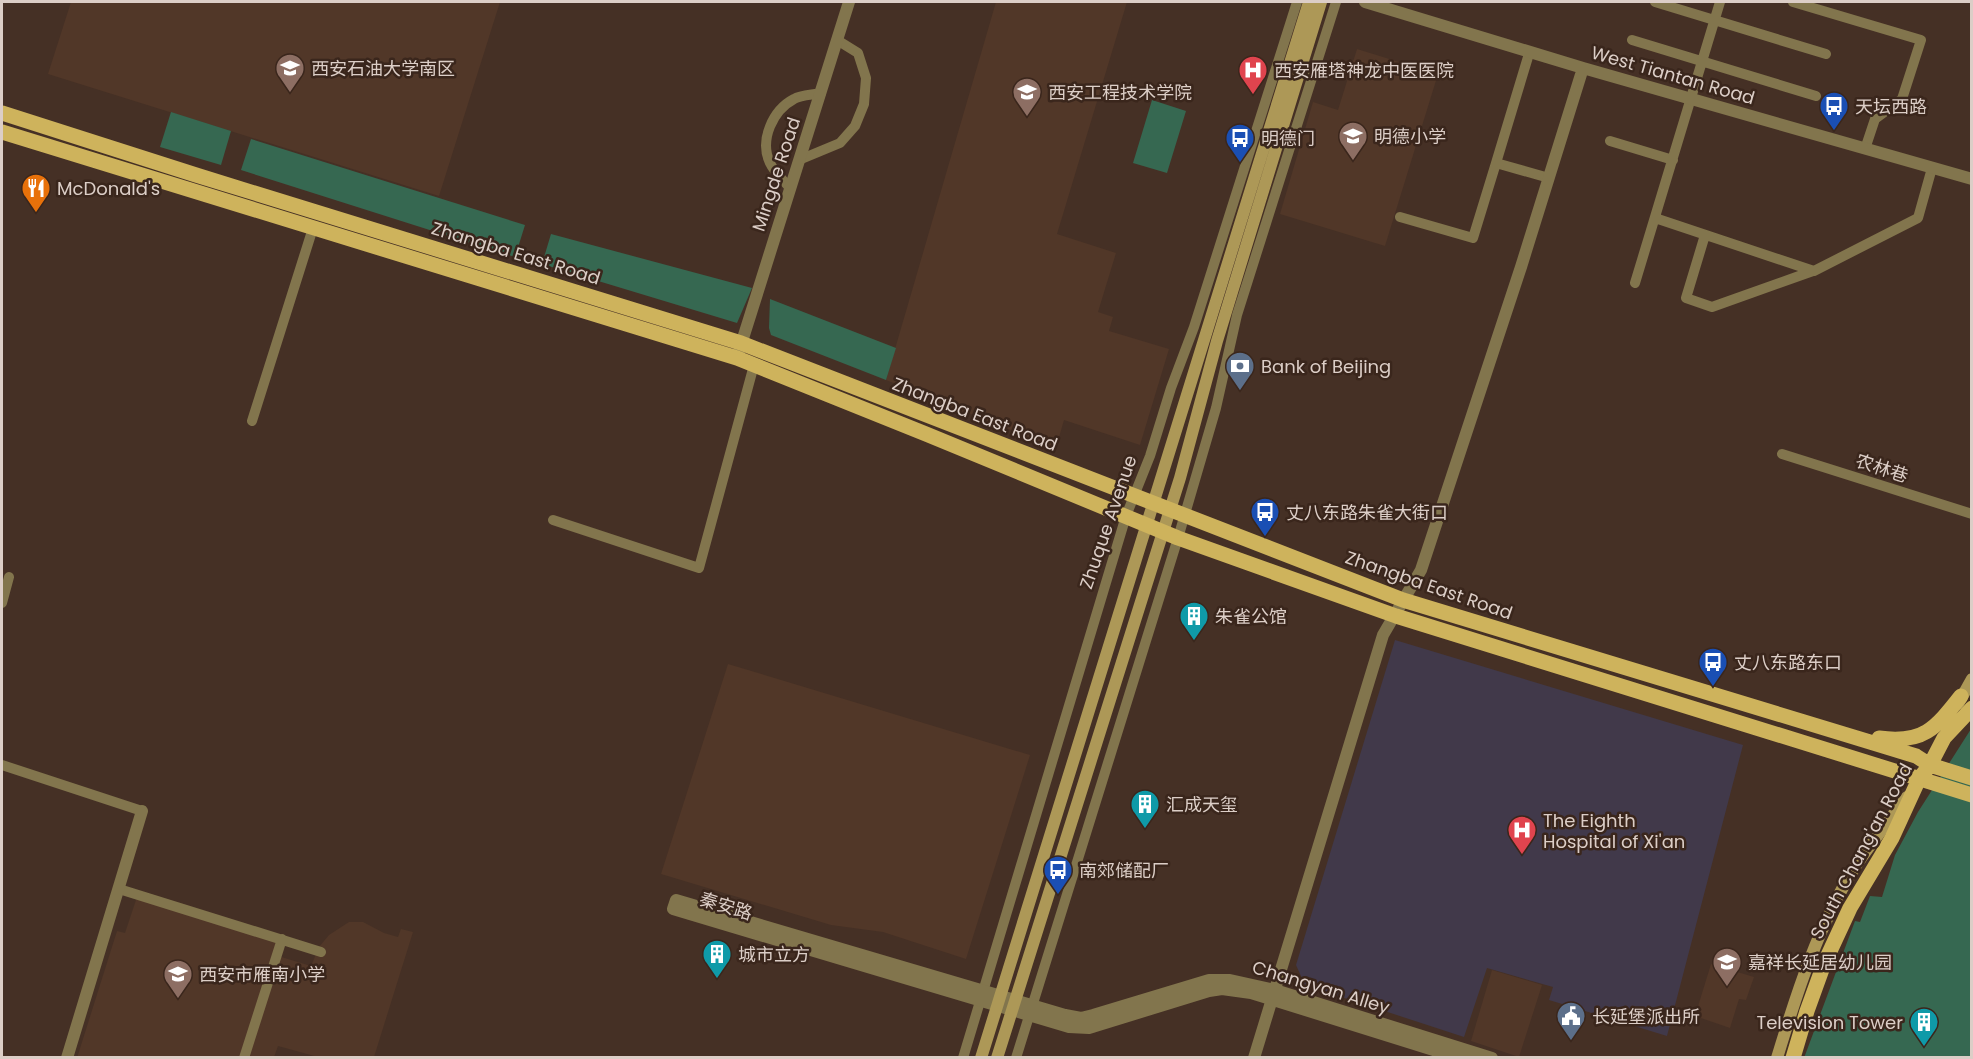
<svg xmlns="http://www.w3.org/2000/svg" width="1973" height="1059" viewBox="0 0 1973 1059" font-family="Poppins,'Noto Sans SC',sans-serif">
  <rect width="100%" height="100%" fill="#453025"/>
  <path fill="#513728" d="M71 2H500L439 196 48 74Z
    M996 2H1127L1057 234 1116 253 1098 312 1113 317 1109 331 1169 349 1140 445 1064 420 1056 448 886 380Z
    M1357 49 1438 74 1385 246 1280 214 1313 102 1338 110Z
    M728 664 1030 755 966 959 883 932 831 925 661 874Z
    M137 897 278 941 242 1057 77 1058 117 931 125 933Z
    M349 922H363L384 933 398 937 401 929 413 932 374 1057H318L278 1046 274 1057 246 1058 278 956 311 966 319 947 329 935Z
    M1711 964 1754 977 1746 1000 1739 999 1730 1028 1695 1016Z
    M1492 970 1542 985 1519 1057 1471 1041Z"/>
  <path fill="#41394a" d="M1395 640 1743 745 1667 1036 1549 1000 1553 987 1487 968 1464 1037 1305 985 1296 965Z"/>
  <path fill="#366851" d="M1152 100 1186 111 1167 173 1133 163Z
    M171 112 231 131 221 165 160 147Z
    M251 139 525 225 515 257 241 170Z
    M551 234 752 288 737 323 542 264Z
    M770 299 896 348 886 380 771 335 769 328Z
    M1971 729V1057L1804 1058 1855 921 1860 922 1870 896 1882 897 1895 855 1918 812Z"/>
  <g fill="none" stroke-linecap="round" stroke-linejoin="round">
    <path stroke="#82754d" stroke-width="10" d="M1655 2 1826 54
      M1793 2 1921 40 1902 99 1875 119 1865 149
      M1632 40 1816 96
      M1528 57 1496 163 1549 178
      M1610 141 1673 160
      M799 160 840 143 855 126 864 104 866 78 858 53 837 40
      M790 188C784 181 774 172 770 163 759 140 773 110 794 99 801 95 812 95 821 93
      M1400 217 1473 238 1496 163
      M1655 218 1814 271 1918 218 1932 168
      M1705 235 1686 298 1712 307 1813 271
      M1635 283 1720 2
      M252 421 313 228
      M1782 454 1972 514
      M553 520 699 568 754 365
      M2 603 9 577
      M2 765 142 811
      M119 889 321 952
      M244 1058 282 939
      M963 1058 1126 516 1150 456 1171 388 1194 327 1297 2
      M1016 1058 1178 538 1216 408 1237 315 1336 2"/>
    <path stroke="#82754d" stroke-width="12" d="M1365 2 1583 68 1972 179
      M739 351 849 2
      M67 1058 142 811
      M1254 1058 1383 635 1421 570 1521 267 1583 68
      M1459 1058 1251 993 1222 989 1209 991 1089 1028 1069 1027 673 909 676 900 1065 1015 1081 1018 1093 1015 1209 980H1230L1275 990 1492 1058"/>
    <path stroke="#ad9857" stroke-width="12" d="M1958 704 1972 679
      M981 1058 1309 2
      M997 1058 1180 478 1217 341 1321 2
      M1777 1058C1797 992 1818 926 1855 867 1871 843 1889 820 1907 797"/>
    <path stroke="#ceb35c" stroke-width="15" d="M2 113 196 175 741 343 1403 600 1916 756 1930 765 1972 778
      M2 132 737 358 926 434 1178 538 1396 616 1972 795
      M1879 738C1923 744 1935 729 1961 696
      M1793 1058 1807 1011 1824 964 1850 908 1892 838 1919 779 1930 765 1944 738 1972 708"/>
  </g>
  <defs>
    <g id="university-pin" transform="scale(1.5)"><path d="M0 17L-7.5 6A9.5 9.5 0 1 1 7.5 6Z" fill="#8d6e63" stroke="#3a261c"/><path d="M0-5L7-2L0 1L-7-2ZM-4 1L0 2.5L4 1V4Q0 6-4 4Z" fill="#fff"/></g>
    <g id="hospital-pin" transform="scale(1.5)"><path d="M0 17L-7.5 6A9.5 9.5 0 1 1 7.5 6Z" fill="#e0444e" stroke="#3a261c"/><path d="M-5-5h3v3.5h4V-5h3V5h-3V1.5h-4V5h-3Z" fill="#fff"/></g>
    <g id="bus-pin" transform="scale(1.5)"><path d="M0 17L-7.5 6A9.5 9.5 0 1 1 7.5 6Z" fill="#1a4fb4" stroke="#3a261c"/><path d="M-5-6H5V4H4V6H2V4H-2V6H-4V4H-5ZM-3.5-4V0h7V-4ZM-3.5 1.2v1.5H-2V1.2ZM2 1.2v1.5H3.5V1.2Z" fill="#fff"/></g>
    <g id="school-pin" transform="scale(1.5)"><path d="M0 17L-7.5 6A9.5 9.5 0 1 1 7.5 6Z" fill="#8d6e63" stroke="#3a261c"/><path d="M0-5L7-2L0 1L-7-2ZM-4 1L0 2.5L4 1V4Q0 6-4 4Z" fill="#fff"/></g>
    <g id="restaurant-pin" transform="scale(1.5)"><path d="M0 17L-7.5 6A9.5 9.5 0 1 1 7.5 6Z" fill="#e8710a" stroke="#3a261c"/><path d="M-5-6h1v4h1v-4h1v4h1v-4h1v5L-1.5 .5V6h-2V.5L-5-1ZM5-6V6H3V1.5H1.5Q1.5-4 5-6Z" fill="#fff"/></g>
    <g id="bank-pin" transform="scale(1.5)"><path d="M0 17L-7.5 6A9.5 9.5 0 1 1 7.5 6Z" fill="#5c6f8a" stroke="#3a261c"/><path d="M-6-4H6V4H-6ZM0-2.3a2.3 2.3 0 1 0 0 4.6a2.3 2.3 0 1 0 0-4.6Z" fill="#fff"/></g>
    <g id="building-pin" transform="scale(1.5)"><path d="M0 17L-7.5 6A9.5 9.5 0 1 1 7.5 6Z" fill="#0f9aa8" stroke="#3a261c"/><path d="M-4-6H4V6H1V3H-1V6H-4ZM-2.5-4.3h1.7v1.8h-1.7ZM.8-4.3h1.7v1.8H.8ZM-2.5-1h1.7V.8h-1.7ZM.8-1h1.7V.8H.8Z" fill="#fff"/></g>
    <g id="civic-pin" transform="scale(1.5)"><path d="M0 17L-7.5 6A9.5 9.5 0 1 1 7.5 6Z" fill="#5c6f8a" stroke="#3a261c"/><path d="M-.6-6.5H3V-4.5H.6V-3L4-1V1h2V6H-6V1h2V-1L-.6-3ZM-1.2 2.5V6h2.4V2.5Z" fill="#fff"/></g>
  </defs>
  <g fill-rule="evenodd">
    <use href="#university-pin" x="290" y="68"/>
    <use href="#hospital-pin" x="1253" y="70"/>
    <use href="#university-pin" x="1027" y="92"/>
    <use href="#bus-pin" x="1834" y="106"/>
    <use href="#school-pin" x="1353" y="136"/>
    <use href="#bus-pin" x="1240" y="138"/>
    <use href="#restaurant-pin" x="36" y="188"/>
    <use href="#bank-pin" x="1240" y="366"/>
    <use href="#bus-pin" x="1265" y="512"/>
    <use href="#building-pin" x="1194" y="616"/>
    <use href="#bus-pin" x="1713" y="662"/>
    <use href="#building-pin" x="1145" y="804"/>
    <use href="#hospital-pin" x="1522" y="830"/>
    <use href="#bus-pin" x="1058" y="870"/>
    <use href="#building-pin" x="717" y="954"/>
    <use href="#school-pin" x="1727" y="962"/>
    <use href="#school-pin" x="178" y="974"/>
    <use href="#civic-pin" x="1571" y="1016"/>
    <use href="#building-pin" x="1924" y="1022"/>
  </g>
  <g text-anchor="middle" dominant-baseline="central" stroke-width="5" stroke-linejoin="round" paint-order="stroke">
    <g font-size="18" fill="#dccec7" stroke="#3a261c" text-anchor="start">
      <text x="311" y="68">西安石油大学南区</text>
      <text x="1274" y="70">西安雁塔神龙中医医院</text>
      <text x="1048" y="92">西安工程技术学院</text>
      <text x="1855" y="106">天坛西路</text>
      <text x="1374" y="136">明德小学</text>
      <text x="1261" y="138">明德门</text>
      <text x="57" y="188">McDonald's</text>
      <text x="1261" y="366">Bank of Beijing</text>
      <text x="1286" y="512">丈八东路朱雀大街口</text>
      <text x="1215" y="616">朱雀公馆</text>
      <text x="1734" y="662">丈八东路东口</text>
      <text x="1166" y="804">汇成天玺</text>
      <text x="1543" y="820">The Eighth<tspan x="1543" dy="21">Hospital of Xi'an</tspan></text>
      <text x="1079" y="870">南郊储配厂</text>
      <text x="738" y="954">城市立方</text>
      <text x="1748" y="962">嘉祥长延居幼儿园</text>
      <text x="199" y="974">西安市雁南小学</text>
      <text x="1592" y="1016">长延堡派出所</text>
      <text x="1903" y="1022" text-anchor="end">Television Tower</text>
    </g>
    <g font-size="18" fill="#dccec7" stroke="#3a261c">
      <text transform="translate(1673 75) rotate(16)">West Tiantan Road</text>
      <text transform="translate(776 174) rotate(-72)">Mingde Road</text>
      <text transform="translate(516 253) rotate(17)">Zhangba East Road</text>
      <text transform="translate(975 414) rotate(21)">Zhangba East Road</text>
      <text transform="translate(1882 468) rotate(18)">农林巷</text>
      <text transform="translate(1108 522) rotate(-71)">Zhuque Avenue</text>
      <text transform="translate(1429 585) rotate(19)">Zhangba East Road</text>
      <text transform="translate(1861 851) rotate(-62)">South Chang'an Road</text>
      <text transform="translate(726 906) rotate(17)">秦安路</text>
      <text transform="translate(1321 987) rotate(17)">Changyan Alley</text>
    </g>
  </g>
  <rect width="1973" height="1059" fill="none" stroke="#dccec7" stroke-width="6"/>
</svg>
